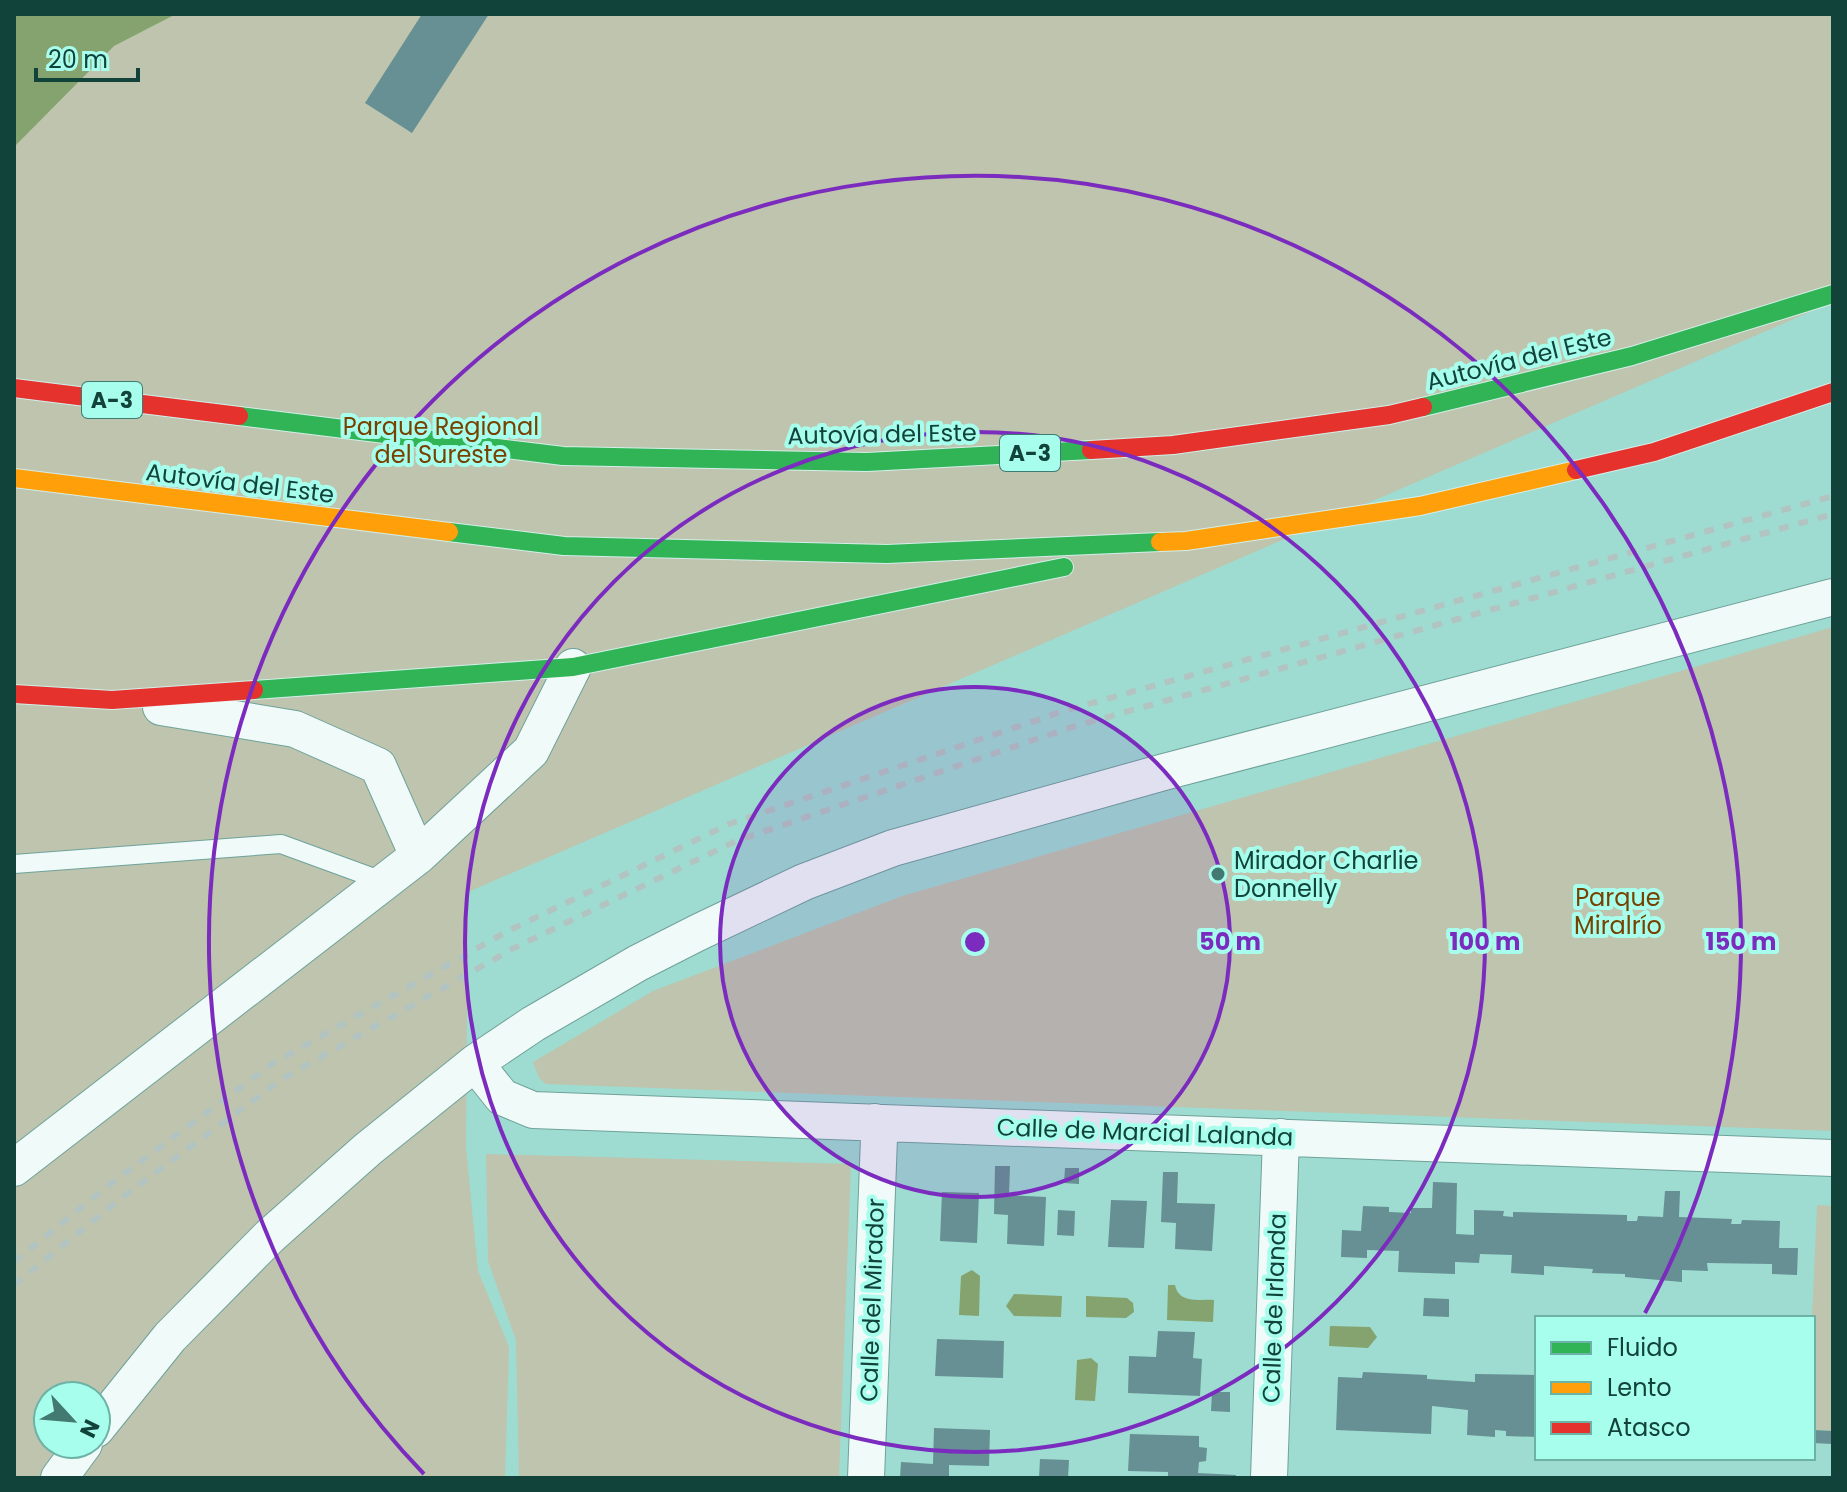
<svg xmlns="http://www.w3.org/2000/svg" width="1847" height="1492" viewBox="0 0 1847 1492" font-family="Poppins,sans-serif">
  <rect width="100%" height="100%" fill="#9edcd1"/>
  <path fill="#bec4ad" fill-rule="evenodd" d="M14 14H1833V302L468 892 466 1148 478 1271 509 1347 505 1478H14ZM48 1396H96V1444H48Z
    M1833 627V1131L546 1084 539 1078 533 1062 653 991 902 896Z
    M486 1154 851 1164 839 1478H519L516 1340 488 1261Z
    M1817 1205 1833 1206V1431L1813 1430 1812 1318Z"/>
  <path fill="#84a36f" d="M14 14H176L114 46 14 147Z
    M972 1270 980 1276 979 1316 959 1315 961 1276Z
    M1168 1285H1175C1179 1304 1199 1299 1214 1300L1213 1322 1167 1320Z
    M1014 1294 1062 1296 1061 1317 1014 1316 1006 1306Z
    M1086 1296 1127 1298 1133 1303 1134 1312 1126 1318 1086 1317Z
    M1330 1326 1370 1327 1377 1337 1368 1348 1329 1346Z
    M1091 1358 1098 1364 1095 1401 1075 1400 1077 1360Z"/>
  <path fill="#669093" d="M422 14H489L412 133 365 103Z
    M995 1166H1010L1009 1195 1046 1197 1044 1246 1007 1244 1008 1215 994 1214Z
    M1065 1168H1079V1184L1064 1183Z
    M1163 1172H1178L1177 1203 1215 1204 1212 1251 1175 1249 1176 1223 1161 1222Z
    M1433 1182 1457 1183 1456 1234 1474 1235V1210L1504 1211 1503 1216 1513 1217V1212L1627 1215V1221H1637L1638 1216 1663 1217 1665 1191H1680L1679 1217 1732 1219 1731 1224H1741L1742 1220 1780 1221 1779 1248H1798L1797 1275 1772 1274V1264L1707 1263 1708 1271 1682 1270V1282L1625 1277V1274L1592 1273 1593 1269 1544 1266V1275L1511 1273 1512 1255 1480 1254 1479 1263 1455 1262V1274L1398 1272 1399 1251 1367 1250V1258L1341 1257 1342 1230 1361 1231 1363 1206 1389 1207V1212L1411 1213V1208H1432Z
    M942 1192 979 1193 977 1243 940 1241Z
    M1111 1200 1147 1201 1144 1248 1108 1247Z
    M1058 1210 1075 1211 1074 1236 1057 1235Z
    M1424 1298 1449 1299V1317L1423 1316Z
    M1158 1331 1195 1332 1193 1358 1202 1359 1200 1396 1128 1393 1129 1356 1156 1357Z
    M937 1339 1004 1341 1003 1378 935 1376Z
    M1363 1372 1427 1375V1379L1475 1382V1374L1537 1375V1437L1506 1436V1431L1495 1430V1437L1467 1435 1468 1410 1432 1406 1431 1434 1336 1430 1338 1377 1362 1378Z
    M1212 1392H1230V1412L1211 1411Z
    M934 1428 990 1430 989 1466 949 1465V1478H900L901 1462 933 1464Z
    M1813 1430 1833 1431V1444L1813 1443Z
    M1130 1434 1199 1436V1447L1207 1448 1206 1461 1199 1462 1198 1473 1236 1475V1478H1168V1472L1128 1471Z
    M1040 1459 1069 1460 1068 1478H1039Z"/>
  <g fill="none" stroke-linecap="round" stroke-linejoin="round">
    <g stroke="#6ea29a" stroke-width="20">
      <path id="lane" d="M14 864 281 844 385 882"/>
    </g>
    <g stroke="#6ea29a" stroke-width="38">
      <path id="street" d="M161 707 295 729 378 766 418 856
        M475 1063 502 1097 533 1110 1833 1158
        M14 1168 418 856 531 751 573 667
        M96 1429 170 1337 270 1236 368 1149 475 1063 533 1024 638 963 697 933 804 882 893 848 1164 772 1833 597
        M59 1478 84 1444
        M866 1478 879 1138 875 1122
        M1269 1478 1281 1137"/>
    </g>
    <g stroke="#d3efea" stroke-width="20">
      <path id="fast" d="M1423 407 1632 356 1833 294
        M239 416 563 456 867 462 1091 450
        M449 532 564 546 887 554 1160 542
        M254 690 573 667 1064 567"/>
    </g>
    <g stroke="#d3efea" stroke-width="20">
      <path id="slow" d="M14 478 449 532
        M1160 542 1186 541 1420 506 1576 470"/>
    </g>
    <g stroke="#d3efea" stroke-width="20">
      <path id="jam" d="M14 388 239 416
        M1091 450 1173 445 1389 415 1423 407
        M1576 470 1654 452 1833 392
        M14 694 112 700 254 690"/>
    </g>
    <use href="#lane" stroke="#f0faf8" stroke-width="18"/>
    <use href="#street" stroke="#f0faf8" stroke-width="36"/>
    <use href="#fast" stroke="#30b455" stroke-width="18"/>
    <use href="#slow" stroke="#ff9f0a" stroke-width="18"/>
    <use href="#jam" stroke="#e5322d" stroke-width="18"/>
    <path stroke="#b2c4c1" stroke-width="6" stroke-dasharray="10 10" stroke-linecap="butt" d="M14 1262 109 1185 272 1064 506 932 729 824 1067 710 1833 496
      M14 1285 120 1199 282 1079 514 948 736 841 1072 727 1833 514"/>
  </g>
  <circle cx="975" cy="942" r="255" fill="#7b2cbf" fill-opacity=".12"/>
  <g fill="none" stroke="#7b2cbf" stroke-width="4">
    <circle cx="975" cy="942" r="255"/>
    <circle cx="975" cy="942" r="510"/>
    <path d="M424 1474A766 766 0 1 1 1645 1313"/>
  </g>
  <circle fill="#427970" stroke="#a8feed" stroke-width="3" cx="1218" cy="874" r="8"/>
  <g text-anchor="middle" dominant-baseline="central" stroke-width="8" stroke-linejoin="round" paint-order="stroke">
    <g fill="#a8feed" stroke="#3e7b70" stroke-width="2">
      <rect x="82" y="382" width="60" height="36" rx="6"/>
      <rect x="1000" y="435" width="60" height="36" rx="6"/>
    </g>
    <g font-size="22" font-weight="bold" fill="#11433b">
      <text x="112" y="400">A-3</text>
      <text x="1030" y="453">A-3</text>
    </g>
    <g font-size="24" fill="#11433b" stroke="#a8feed">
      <text transform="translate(1519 359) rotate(-14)">Autovía del Este</text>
      <text transform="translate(882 434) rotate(-1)">Autovía del Este</text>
      <text transform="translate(240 483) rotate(7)">Autovía del Este</text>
      <text transform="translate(1145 1132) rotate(2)">Calle de Marcial Lalanda</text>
      <text transform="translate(872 1300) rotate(-88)">Calle del Mirador</text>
      <text transform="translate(1274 1308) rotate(-88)">Calle de Irlanda</text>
    </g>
    <g font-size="24" fill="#774100" stroke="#a8feed">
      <text x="441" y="426">Parque Regional<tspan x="441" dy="28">del Sureste</tspan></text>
      <text x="1618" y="897">Parque<tspan x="1618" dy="28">Miralrío</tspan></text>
    </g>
    <g font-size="24" fill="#11433b" stroke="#a8feed" text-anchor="start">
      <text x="1234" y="860">Mirador Charlie<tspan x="1234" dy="28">Donnelly</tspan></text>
    </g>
  </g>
  <circle cx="975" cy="942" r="12" fill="#7b2cbf" stroke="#a8feed" stroke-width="4"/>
  <g font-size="24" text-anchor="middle" font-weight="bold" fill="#7b2cbf" stroke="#a8feed" stroke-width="8" stroke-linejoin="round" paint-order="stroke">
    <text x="1230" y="950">50 m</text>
    <text x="1485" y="950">100 m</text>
    <text x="1741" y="950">150 m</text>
  </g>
  <rect width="1847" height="1492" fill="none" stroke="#11433b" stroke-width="32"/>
  <rect x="1535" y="1316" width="280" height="144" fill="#a8feed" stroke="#6cb3a6" stroke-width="2"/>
  <rect x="1551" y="1342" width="40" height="12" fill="#30b455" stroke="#6cb3a6" stroke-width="2"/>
  <text x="1607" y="1356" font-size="24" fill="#11433b">Fluido</text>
  <rect x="1551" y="1382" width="40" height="12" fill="#ff9f0a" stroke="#6cb3a6" stroke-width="2"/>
  <text x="1607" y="1396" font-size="24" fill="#11433b">Lento</text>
  <rect x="1551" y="1422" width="40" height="12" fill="#e5322d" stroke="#6cb3a6" stroke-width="2"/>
  <text x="1607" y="1436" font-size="24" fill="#11433b">Atasco</text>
  <g transform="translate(72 1420) rotate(116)"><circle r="38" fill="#a8feed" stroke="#6cb3a6" stroke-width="2"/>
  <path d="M0-6L14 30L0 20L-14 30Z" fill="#427970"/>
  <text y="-12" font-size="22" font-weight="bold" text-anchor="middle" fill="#11433b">N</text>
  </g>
  <path d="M36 68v12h102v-12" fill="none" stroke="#11433b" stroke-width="4"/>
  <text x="48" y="68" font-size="24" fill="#11433b" stroke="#a8feed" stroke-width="6" paint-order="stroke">20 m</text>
</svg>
